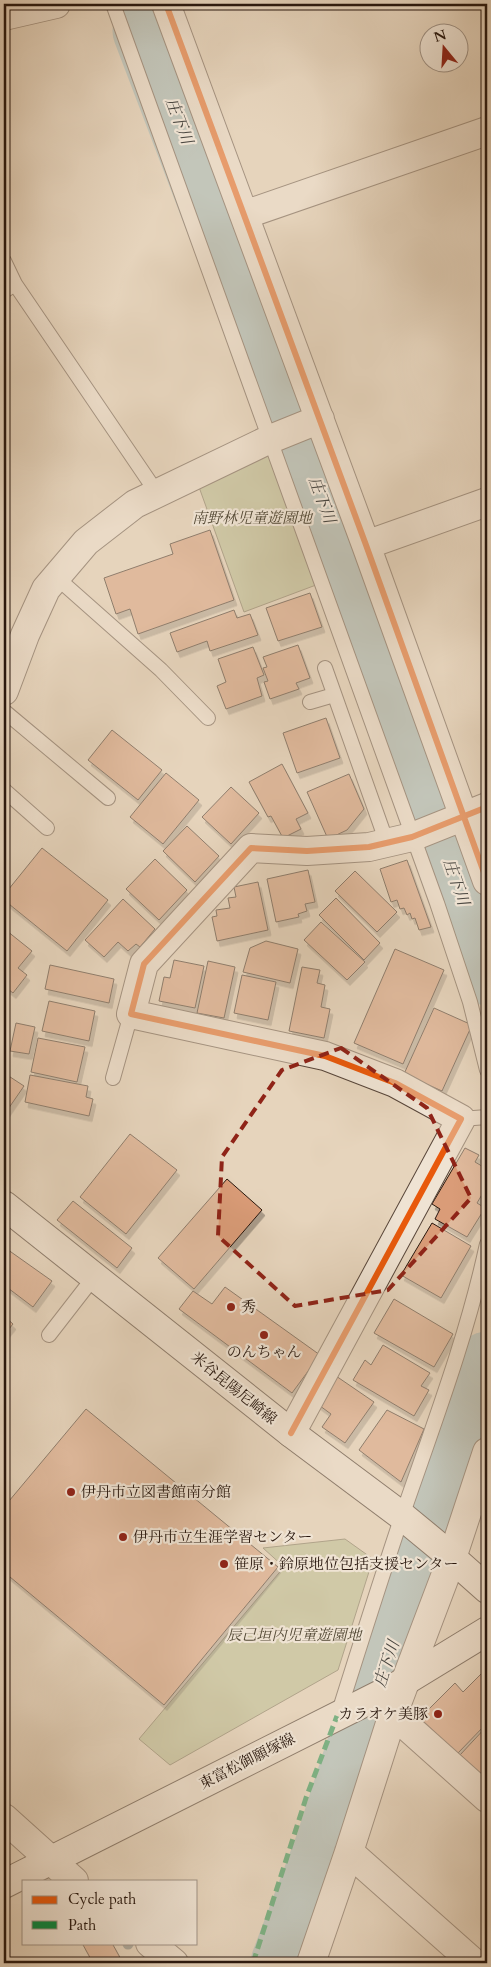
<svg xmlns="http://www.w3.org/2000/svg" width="491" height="1967" viewBox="0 0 491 1967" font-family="Cardo,'Noto Serif JP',serif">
  <defs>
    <filter id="shadow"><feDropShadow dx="3" dy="5.5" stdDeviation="0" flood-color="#0004"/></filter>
  </defs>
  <rect width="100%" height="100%" fill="#e6d4bc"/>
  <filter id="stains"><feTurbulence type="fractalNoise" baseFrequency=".004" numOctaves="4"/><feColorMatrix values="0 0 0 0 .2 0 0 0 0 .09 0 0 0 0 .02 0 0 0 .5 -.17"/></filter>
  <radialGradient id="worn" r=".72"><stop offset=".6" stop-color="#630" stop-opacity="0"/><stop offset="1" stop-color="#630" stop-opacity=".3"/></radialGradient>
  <path fill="#b7bc8f" stroke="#706a4e" d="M270 451 316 585 244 612 199 487Z
    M345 1539 373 1559 338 1670 170 1765 139 1739 284 1567 263 1548Z"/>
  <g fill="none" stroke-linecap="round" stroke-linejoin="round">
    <path stroke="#6c7675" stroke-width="11" d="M128 1943V1944"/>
    <path stroke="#99b6b9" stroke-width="65" d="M145 31 282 390 406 735 487 973
      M283 1963 328 1844 398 1625 482 1383 487 1364"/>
  </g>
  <path fill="#da9c78" stroke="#28170e" filter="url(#shadow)" d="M210 530 234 600 138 634 130 609 116 614 104 578 173 554 170 544Z
    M310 593 322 627 278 641 266 608Z
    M234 610 237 618 250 614 258 635 210 651 207 641 177 652 170 633Z
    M298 645 310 678 296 683 299 689 270 699 264 682 268 681 263 668 267 667 263 657Z
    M253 647 264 675 257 678 262 696 226 709 217 686 226 682 218 659Z
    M326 718 340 758 297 773 283 733Z
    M112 730 162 770 138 800 88 760Z
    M282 764 308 813 296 819 301 829 283 838 271 816 268 817 249 782Z
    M166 773 199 800 163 844 130 817Z
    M349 774 364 809 347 830 328 839 307 792Z
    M231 787 259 813 231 844 202 817Z
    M187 826 219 856 195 882 163 851Z
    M42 848 108 900 67 951 4 900V895Z
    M155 859 187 890 159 920 126 889Z
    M407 860 431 927 419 930 415 918 412 919 410 913 407 915 404 908 400 909 397 900 391 902 380 869Z
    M308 870 315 902 305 904 307 911 298 914 299 917 276 922 267 879Z
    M355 871 397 912 377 932 335 891Z
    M258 882 268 930 217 941 212 917 217 916 216 910 230 908 228 898 236 897 234 887Z
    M336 898 380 943 364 960 319 915Z
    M123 899 155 929 140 947 136 944 128 951 118 942 104 957 85 940Z
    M321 922 365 962 347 980 304 940Z
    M7 931 32 951 18 968 27 975 13 993 4 986V935Z
    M266 941 298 949 290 983 243 972 250 948Z
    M395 949 444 970 403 1064 354 1043Z
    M174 960 204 966 195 1008 159 1001 164 977 170 978Z
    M208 961 235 967 224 1018 197 1013Z
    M50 965 114 979 109 1003 45 989Z
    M302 967 320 970 317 983 325 985 321 1007 330 1009 324 1038 289 1031Z
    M242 975 276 982 268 1020 234 1013Z
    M49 1001 95 1011 89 1041 42 1031Z
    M434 1008 472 1025 442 1091 404 1074Z
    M16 1023 35 1027 29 1054 10 1051Z
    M38 1038 85 1047 77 1082 31 1072Z
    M4 1073 24 1086 4 1115Z
    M30 1075 88 1086 86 1097 93 1099 89 1116 25 1102Z
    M130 1134 177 1170 126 1234 80 1197Z
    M465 1148 479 1155 475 1162 487 1169V1176L483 1183 487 1186 477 1203 485 1208 467 1237 435 1219 440 1209 432 1204Z
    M227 1179 262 1210 194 1289 158 1258Z
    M73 1201 132 1248 117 1268 57 1220Z
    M432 1223 471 1246 441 1298 401 1275Z
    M4 1247 52 1281 33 1307 4 1285Z
    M225 1287 320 1355 292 1393 179 1309 193 1291 212 1304Z
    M394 1299 453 1334 434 1367 374 1333Z
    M4 1316 13 1324 4 1335Z
    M383 1345 430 1373 421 1386 429 1390 414 1416 353 1380 365 1360 371 1365Z
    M336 1376 374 1402 345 1443 322 1427 331 1414 316 1403Z
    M86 1409 278 1567 164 1705 4 1572V1507Z
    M387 1410 424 1429 401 1482 359 1450Z
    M484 1671 487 1674V1723L457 1754 420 1718 455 1683 463 1692Z
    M487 1726V1769L482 1775 460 1755Z
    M82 1943H112L123 1963H93Z"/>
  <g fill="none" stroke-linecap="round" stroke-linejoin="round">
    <g stroke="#58463a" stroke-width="16">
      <path id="lane" d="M113 4 437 903 470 1002 487 1070
        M4 261 15 284
        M4 291 15 284 157 493
        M56 577 161 670 208 718
        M325 668 387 843
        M310 702 334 695
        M4 711 108 798
        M4 790 47 828
        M113 1078 131 1014
        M461 1119 487 1117
        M49 1335 94 1277
        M338 1715C359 1648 380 1582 402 1516 433 1426 467 1337 487 1244"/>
    </g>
    <g stroke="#58463a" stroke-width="30">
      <path id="street" d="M166 4 366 545 487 881
        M4 16 56 4
        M244 215 487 131
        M366 545 487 502
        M4 691 25 635 46 589 86 542 135 504 268 440 320 419
        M291 1433 461 1119 395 1083 325 1056 131 1014 144 964 251 848 307 851 369 847 412 837 487 807
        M393 1714 487 1798
        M4 1818 74 1881
        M349 1852 474 1963
        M150 1943 174 1963
        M311 1963 349 1852 393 1714 452 1558 487 1452"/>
    </g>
    <g stroke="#28170e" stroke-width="30">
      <path id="secondary" d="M4 1205 291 1433 402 1516 442 1549 487 1589
        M4 1884 397 1686 487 1631"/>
    </g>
    <use href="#lane" stroke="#efe3d3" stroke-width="14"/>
    <use href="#street" stroke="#efe3d3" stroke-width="28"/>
    <use href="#secondary" stroke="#efe3d3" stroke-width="28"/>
    <path stroke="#00873e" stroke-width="5" stroke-dasharray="10 5" stroke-linecap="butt" d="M253 1963 306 1798 337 1716"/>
    <g stroke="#efe3d3" stroke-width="9">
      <path id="cycleway" d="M166 4 366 545 487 881
        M291 1433 461 1119 395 1083 325 1056 131 1014 144 964 251 848 307 851 369 847 412 837 487 807"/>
    </g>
    <use href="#cycleway" stroke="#e8590c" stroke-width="6"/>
  </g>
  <path d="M0 0H491V1967H0ZM341 1048 427 1108 471 1198 388 1290 295 1306 218 1236 222 1157 282 1070Z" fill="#e6d4bc" fill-opacity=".55" fill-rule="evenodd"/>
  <path fill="none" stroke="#8f2418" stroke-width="4" stroke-dasharray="10 6" stroke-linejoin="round" d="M341 1048 427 1108 471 1198 388 1290 295 1306 218 1236 222 1157 282 1070Z"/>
  <g fill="#8f2418" stroke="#efe3d3" stroke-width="2">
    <circle cx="231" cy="1307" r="5"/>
    <circle cx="264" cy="1335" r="5"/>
    <circle cx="71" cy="1492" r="5"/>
    <circle cx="123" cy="1537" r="5"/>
    <circle cx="224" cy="1564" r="5"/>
    <circle cx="438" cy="1714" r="5"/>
  </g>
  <g text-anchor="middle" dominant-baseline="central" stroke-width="4.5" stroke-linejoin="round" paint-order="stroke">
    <g font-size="15" font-style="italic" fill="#534935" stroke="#efe3d3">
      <text x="252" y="518">南野林児童遊園地</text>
      <text x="294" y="1635">辰己垣内児童遊園地</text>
    </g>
    <g font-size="15" fill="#28170e" stroke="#efe3d3" text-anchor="start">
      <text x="241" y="1307">秀</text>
      <text x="264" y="1352" text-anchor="middle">のんちゃん</text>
      <text x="81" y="1492">伊丹市立図書館南分館</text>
      <text x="133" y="1537">伊丹市立生涯学習センター</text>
      <text x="234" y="1564">笹原・鈴原地位包括支援センター</text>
      <text x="428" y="1714" text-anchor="end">カラオケ美豚</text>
    </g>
    <g font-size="15" fill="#28170e" stroke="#efe3d3">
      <text transform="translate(234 1388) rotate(39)">米谷昆陽尼崎線</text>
      <text transform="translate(247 1761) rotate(-27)">東富松御願塚線</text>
    </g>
    <g font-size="16" font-style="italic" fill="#4a4741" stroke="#efe3d3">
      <text transform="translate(179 121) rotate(69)">庄下川</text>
      <text transform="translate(322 500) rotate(70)">庄下川</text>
      <text transform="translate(456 882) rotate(71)">庄下川</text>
      <text transform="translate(387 1664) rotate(-72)">庄下川</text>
    </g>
  </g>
  <rect width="491" height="1967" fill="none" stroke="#e6d4bc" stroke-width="20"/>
  <rect x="5" y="5" width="481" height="1957" fill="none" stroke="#28170e" stroke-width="2.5"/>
  <rect x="10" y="10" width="471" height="1947" fill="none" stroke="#28170e"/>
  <rect x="22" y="1880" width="175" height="65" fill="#efe3d3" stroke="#9f9184"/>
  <rect x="32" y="1896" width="25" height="8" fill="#e8590c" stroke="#9f9184"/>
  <text x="68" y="1904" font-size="15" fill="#28170e">Cycle path</text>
  <rect x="32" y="1921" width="25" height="8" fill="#00873e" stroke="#9f9184"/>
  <text x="68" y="1930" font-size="15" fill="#28170e">Path</text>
  <g transform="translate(444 48) rotate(342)"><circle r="24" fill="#efe3d3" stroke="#9f9184"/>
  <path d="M0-4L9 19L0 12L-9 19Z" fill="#8f2418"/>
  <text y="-8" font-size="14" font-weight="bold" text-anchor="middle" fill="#28170e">N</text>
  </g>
  <rect width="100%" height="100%" filter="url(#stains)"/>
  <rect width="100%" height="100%" fill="url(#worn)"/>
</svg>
